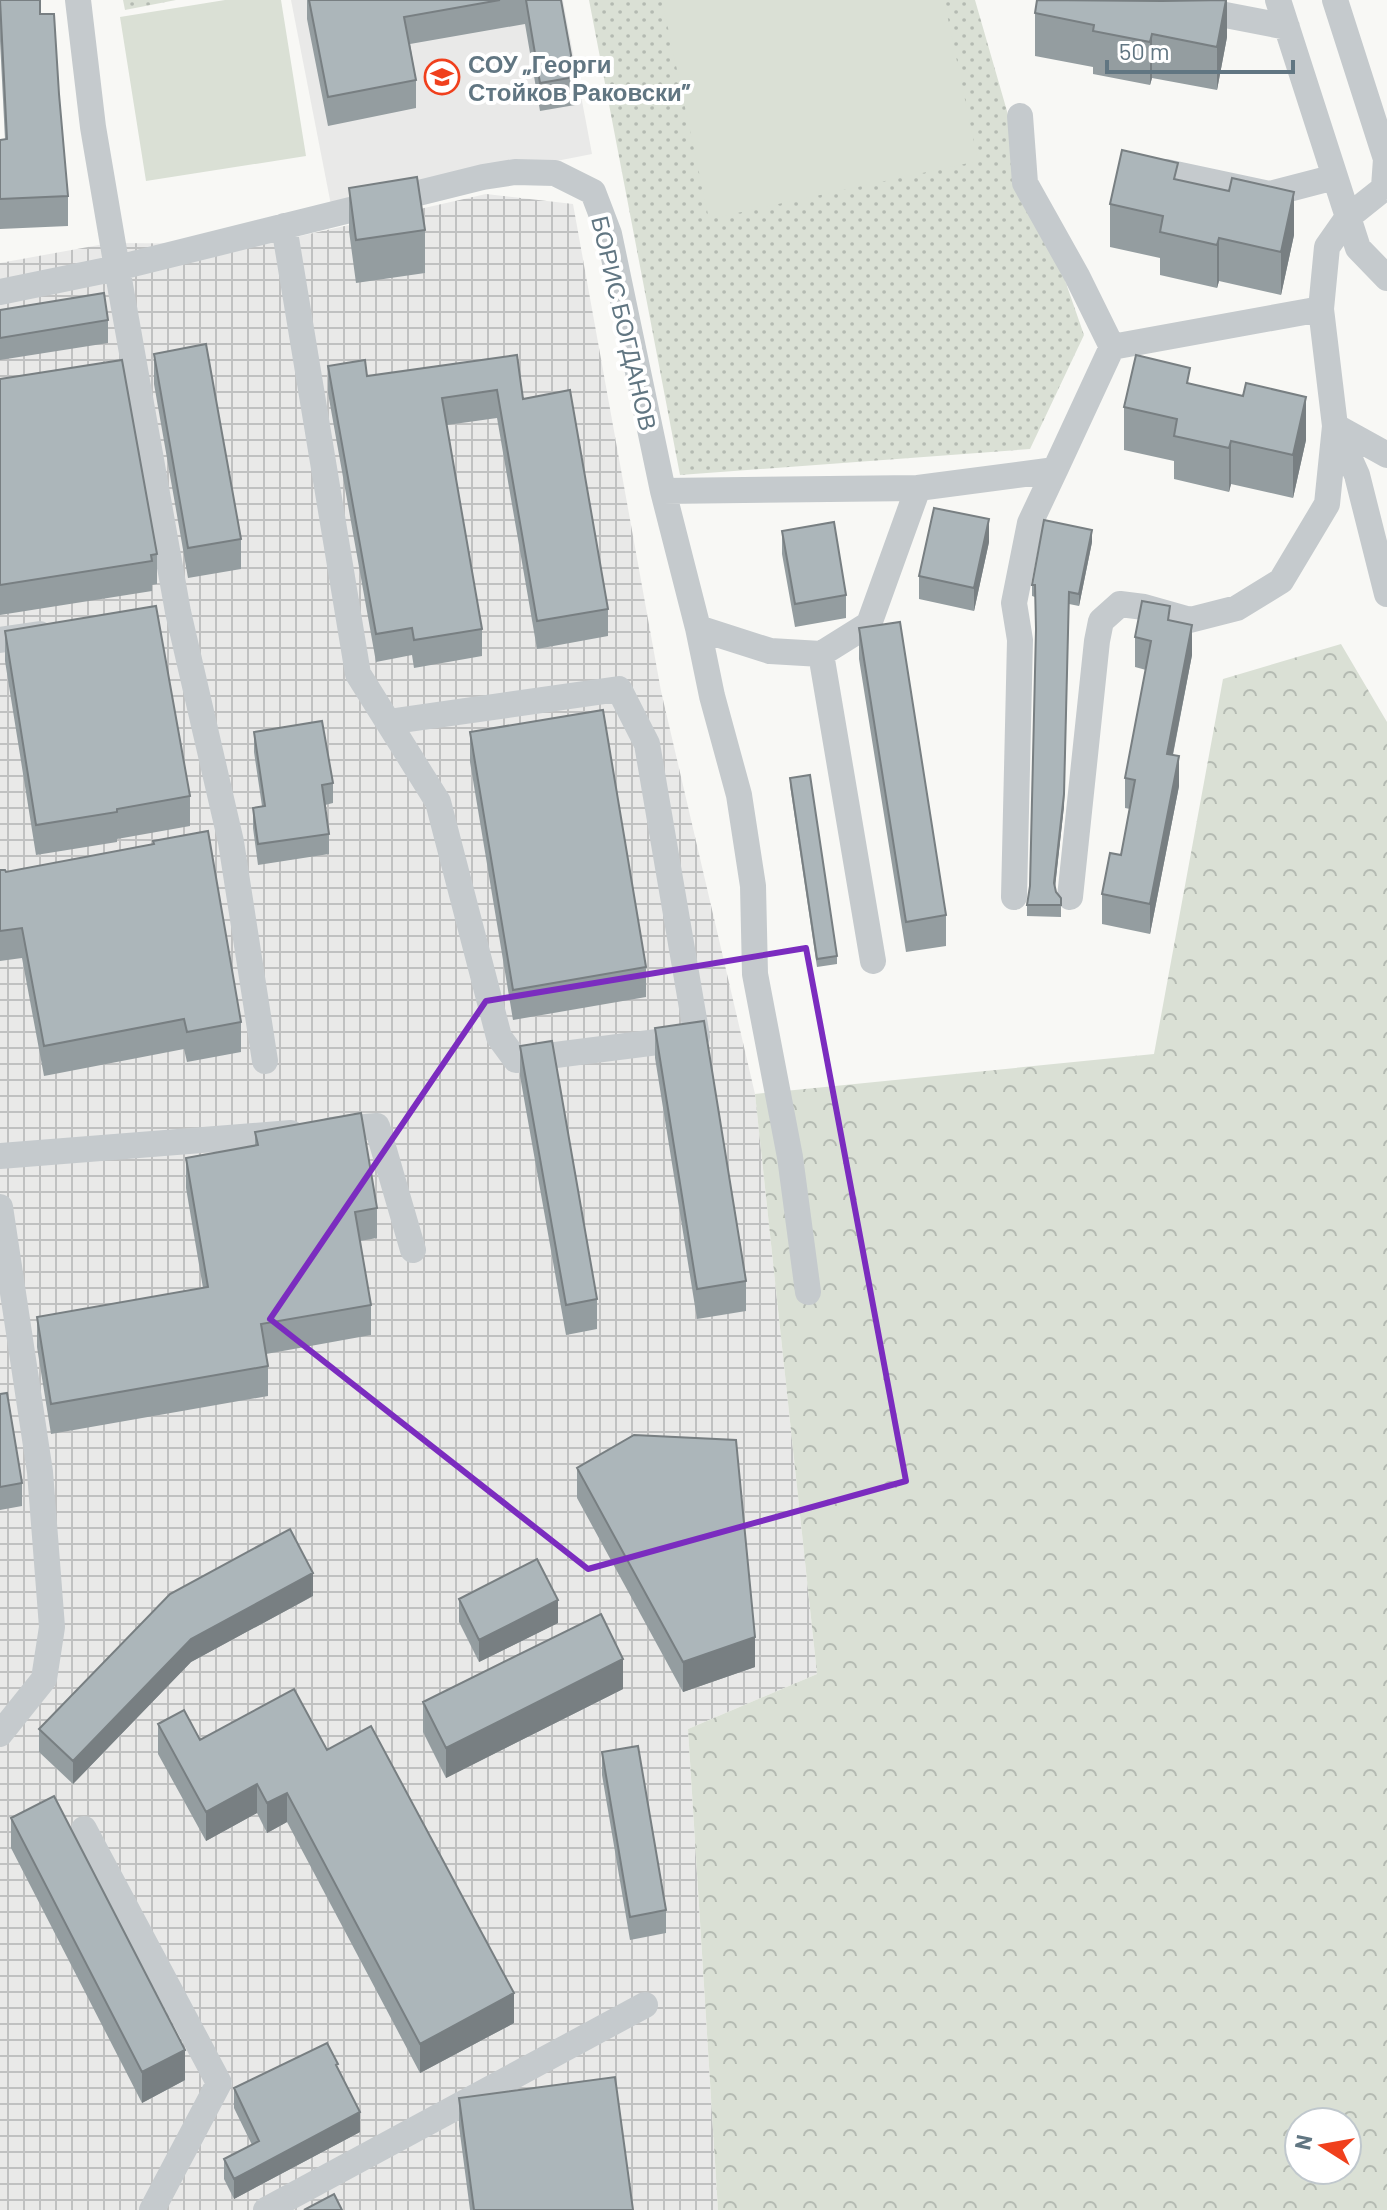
<svg xmlns="http://www.w3.org/2000/svg" width="1387" height="2210" viewBox="0 0 1387 2210" font-family="Barlow,sans-serif">
  <defs>
    <pattern id="industrial-grid" width="8" height="8" patternUnits="userSpaceOnUse" patternTransform="scale(2)"><rect width="8" height="8" fill="#e9e9e8"/><path d="M0 4h8M4 0v8" fill="none" stroke="#c0c1c1"/></pattern>
    <pattern id="grass-dots" width="8" height="8" patternUnits="userSpaceOnUse" patternTransform="scale(2)"><rect width="8" height="8" fill="#dae0d5"/><path d="M2 2h.1M6 6h.1" fill="none" stroke="#b4bab2" stroke-width="1.8" stroke-linecap="round"/></pattern>
    <pattern id="forest-crowns" width="20" height="18" patternUnits="userSpaceOnUse" patternTransform="scale(2)"><rect width="20" height="18" fill="#dae0d5"/><path d="M2 6a3 3 0 1 1 6 0M12 15a3 3 0 1 1 6 0" fill="none" stroke="#b4bab2"/></pattern>
  </defs>
  <rect width="100%" height="100%" fill="#f8f8f5"/>
  <path fill="#e9e9e8" d="M291 0H563L592 154 331 205Z"/>
  <path fill="url(#industrial-grid)" d="M486 194 573 204 661 691 755 1094 817 1674 688 1729 718 2210H0V263L110 243 265 244Z"/>
  <path fill="url(#grass-dots)" d="M123 0H176L125 10Z
    M589 0H975L1011 125 1084 335 1030 449 680 475Z"/>
  <path fill="url(#forest-crowns)" fill-rule="evenodd" d="M1341 644 1387 722V2210H718L688 1729 817 1674 755 1094 1154 1054 1223 679ZM1299 2122H1347V2170H1299Z"/>
  <path fill="#dae0d5" d="M225 0H281L306 156 146 181 120 17Z
    M662 0H944L978 161 709 219Z"/>
  <g fill="none" stroke-linecap="round" stroke-linejoin="round">
    <path stroke="#c5cacd" stroke-width="26" d="M78 0 93 127 117 268 178 612 231 842 265 1061
      M1148 0 1287 27
      M1278 0 1358 248 1387 278
      M1335 0 1386 159 1384 187
      M1020 116 1025 183 1077 276 1112 347
      M1166 172 1270 194 1335 177
      M284 226 358 674 438 802 499 1037 516 1060 697 1037 647 744 619 689 388 722
      M0 292 117 268 483 177 515 172 555 173 593 192 609 234 663 491 698 628 712 696 739 795 753 886 755 974 790 1157 808 1292
      M1335 426 1357 475 1387 594
      M1335 426 1387 455
      M663 491 918 488
      M698 628 770 651 821 654 869 624 918 488 1055 470 1112 347 1321 309
      M0 640 40 634
      M821 654 873 961
      M1014 897 1020 640 1014 603 1030 523 1055 470
      M1070 897 1097 641 1101 621 1120 604 1144 607 1190 620 1237 608 1281 581 1327 504 1335 426 1321 309 1327 247 1348 217 1387 186
      M331 1130 377 1126 413 1250
      M0 1156 291 1133
      M0 1207 40 1472 52 1627 44 1679 0 1734
      M84 1829 219 2083 152 2210
      M266 2210 645 2005"/>
  </g>
  <path fill="#949da0" d="M0 0 40 14 59 94 68 196V226L0 229V140L5 139 0 41Z
    M307 0H561L575 77V105L540 111 525 24 410 44 416 80V108L328 126 307 19Z
    M1227 0V37L1217 90 1152 78 1150 85 1093 74V67L1035 56V13L1162 1Z
    M1178 180 1294 235 1281 295 1219 281 1217 288 1160 275V258L1110 247V204Z
    M349 188 425 230V273L356 283 349 231Z
    M0 310 108 320V343L0 360Z
    M154 354 241 539V569L188 578 154 384Z
    M517 355 523 399 608 609V636L537 649 497 418 447 425 482 629V656L414 668 412 655 376 662 328 393V366L367 376Z
    M0 379 157 554V584L152 585V591L0 615Z
    M1190 384 1306 440 1293 498 1231 484 1229 492 1174 479V461L1124 450V407Z
    M782 531 846 595V618L795 627 782 554Z
    M989 542 974 611 919 599V576Z
    M1092 542 1079 606 1069 604 1064 806 1055 888 1056 892 1061 898V917L1027 916V905L1030 886 1036 634 1035 597 1032 596V585Z
    M1170 621 1192 655 1173 755 1179 786 1150 934 1102 924V894L1121 855 1130 809 1125 808V778L1146 670 1135 667V637Z
    M859 628 946 915V946L906 952 859 659Z
    M5 631 190 796V826L117 839V842L36 855 5 661Z
    M254 732 333 783V803L325 805 329 834V854L258 865 253 828V808L262 806 254 752Z
    M470 732 646 967V997L513 1020 470 762Z
    M790 778 837 956V964L817 967 790 785Z
    M0 870 6 872 241 1022V1052L187 1062 184 1049 44 1076 22 958 0 961Z
    M655 1028 746 1281V1311L697 1319 655 1058Z
    M520 1046 597 1299V1329L566 1335 520 1076Z
    M255 1132 377 1208V1238L360 1241 371 1305V1335L266 1354 268 1366V1396L51 1434 37 1347V1317L203 1288 186 1188V1158L255 1146Z
    M0 1394 22 1483V1506L0 1510Z
    M577 1468 755 1667 683 1692 577 1498Z
    M313 1596 191 1662 73 1784 39 1752V1729Z
    M459 1599 558 1623 479 1662 459 1622Z
    M623 1689 446 1778 423 1732V1702Z
    M158 1724 200 1740 327 1750 514 2023 420 2073 287 1822 267 1833 257 1813 206 1841 158 1754Z
    M602 1752 666 1910V1933L630 1940 602 1775Z
    M11 1818 185 2080 142 2103 11 1848Z
    M338 2069 360 2132 234 2199 224 2179V2159L252 2145 234 2108V2088Z
    M459 2098 633 2210H470L459 2126Z"/>
  <path fill="#787f82" d="M1226 0H1227V37L1217 90V47Z
    M1152 34V78L1150 85V42Z
    M1294 192V235L1281 295V252Z
    M1219 238V281L1217 288V245Z
    M1306 397V440L1293 498V455Z
    M1231 441V484L1229 492V448Z
    M989 519V542L974 611V588Z
    M1092 530V542L1079 606V594Z
    M1069 592 1064 806 1054 895Z
    M1192 625V655L1167 784V754Z
    M1179 756V786L1150 934V904Z
    M313 1573V1596L191 1662 73 1784V1761L191 1639Z
    M558 1600V1623L479 1662V1640Z
    M755 1637V1667L683 1692V1662Z
    M623 1659V1689L446 1778V1748Z
    M257 1784V1813L206 1841V1812Z
    M287 1793V1822L267 1833V1803Z
    M514 1993V2023L420 2073V2044Z
    M185 2050V2080L142 2103V2072Z
    M360 2112V2132L234 2199V2179Z"/>
  <path fill="#acb6ba" stroke="#787f82" stroke-width="2" d="M0 0H40V14H54L59 94 68 196 0 199V140L7 139Z
    M309 0H500L404 17 416 80 328 97Z
    M526 0H561L575 77 540 83Z
    M1037 0 1162 1 1226 0 1217 47 1152 34 1150 42 1093 31 1094 25 1035 13Z
    M1122 150 1178 163 1174 179 1229 191 1232 178 1294 192 1281 252 1219 238 1217 245 1160 232 1163 216 1110 204Z
    M417 177 425 230 356 240 349 188Z
    M104 293 108 320 0 338V310Z
    M206 344 241 539 188 548 154 354Z
    M517 355 523 399 570 390 608 609 537 621 497 390 442 398 482 629 414 640 412 628 376 634 328 366 365 360 367 376Z
    M1136 355 1190 368 1187 383 1243 396 1246 383 1306 397 1293 455 1231 441 1229 448 1174 436 1177 419 1124 407Z
    M122 360 157 554 151 555 152 561 0 585V379Z
    M934 508 989 519 974 588 919 576Z
    M1044 520 1092 530 1079 594 1069 592 1064 794 1054 883 1056 892 1061 898V905H1027L1030 886 1036 629 1035 585H1032Z
    M834 522 846 595 795 604 782 531Z
    M1142 601 1170 606 1168 620 1192 625 1167 754 1179 756 1150 904 1102 894 1110 853 1121 855 1135 780 1125 778 1151 641 1135 637Z
    M156 606 190 796 117 809V812L36 825 5 631Z
    M900 622 946 915 906 922 859 628Z
    M603 710 646 967 513 990 470 732Z
    M322 721 333 783 322 785 329 834 258 844 253 808 265 806 254 732Z
    M810 775 837 956 817 959 790 778Z
    M208 831 241 1022 187 1032 184 1019 44 1046 22 928 0 931V870H5L6 872 154 844 153 841Z
    M704 1021 746 1281 697 1289 655 1028Z
    M552 1041 597 1299 566 1305 520 1046Z
    M361 1113 377 1208 355 1212 371 1305 261 1324 268 1366 51 1404 37 1317 208 1287 186 1158 258 1145 255 1132Z
    M7 1393 22 1483 0 1487V1394Z
    M634 1435 736 1440 755 1637 683 1662 577 1468Z
    M290 1529 313 1573 191 1639 73 1761 39 1729 170 1594Z
    M537 1559 558 1600 479 1640 459 1599Z
    M601 1614 623 1659 446 1748 423 1702Z
    M294 1689 327 1750 371 1726 514 1993 420 2044 287 1793 267 1803 257 1784 206 1812 158 1724 184 1710 200 1740Z
    M638 1746 666 1910 630 1917 602 1752Z
    M54 1796 185 2050 142 2072 11 1818Z
    M327 2043 338 2064 336 2065 360 2112 234 2179 224 2159 259 2141 234 2088Z
    M615 2077 633 2210H474L459 2098Z
    M334 2194 342 2210H304Z"/>
  <path fill="none" stroke="#7b2cbf" stroke-width="6" stroke-linejoin="round" d="M806 948 906 1481 588 1569 270 1319 486 1001Z"/>
  <defs>
    <g id="school-ring" transform="scale(1.8)"><circle r="9.5" fill="#fff" stroke="#f0401d" stroke-width="1.5"/><path d="M0-5L7-2L0 1L-7-2ZM-4 1L0 2.5L4 1V4Q0 6-4 4Z" fill="#f0401d"/></g>
  </defs>
  <g fill-rule="evenodd">
    <use href="#school-ring" x="442" y="77"/>
  </g>
  <g text-anchor="middle" dominant-baseline="central" stroke-width="8" stroke-linejoin="round" paint-order="stroke">
    <g font-size="24" font-weight="bold" fill="#617682" stroke="#fff" text-anchor="start">
      <text x="468" y="63">СОУ „Георги<tspan x="468" dy="28">Стойков Раковски”</tspan></text>
    </g>
    <g font-size="24" fill="#617682" stroke="#fff">
      <text transform="translate(625 323) rotate(77)">БОРИС БОГДАНОВ</text>
    </g>
  </g>
  <g transform="translate(1323 2146) rotate(281)"><circle r="38" fill="#ffffff" stroke="#c0c8cd" stroke-width="2"/>
  <path d="M0-6L14 30L0 20L-14 30Z" fill="#f0401d"/>
  <text y="-12" font-size="22" font-weight="bold" text-anchor="middle" fill="#617682">N</text>
  </g>
  <path d="M1107 60v12h186v-12" fill="none" stroke="#617682" stroke-width="4"/>
  <text x="1119" y="60" font-size="24" fill="#617682" stroke="#ffffff" stroke-width="6" paint-order="stroke">50 m</text>
</svg>
